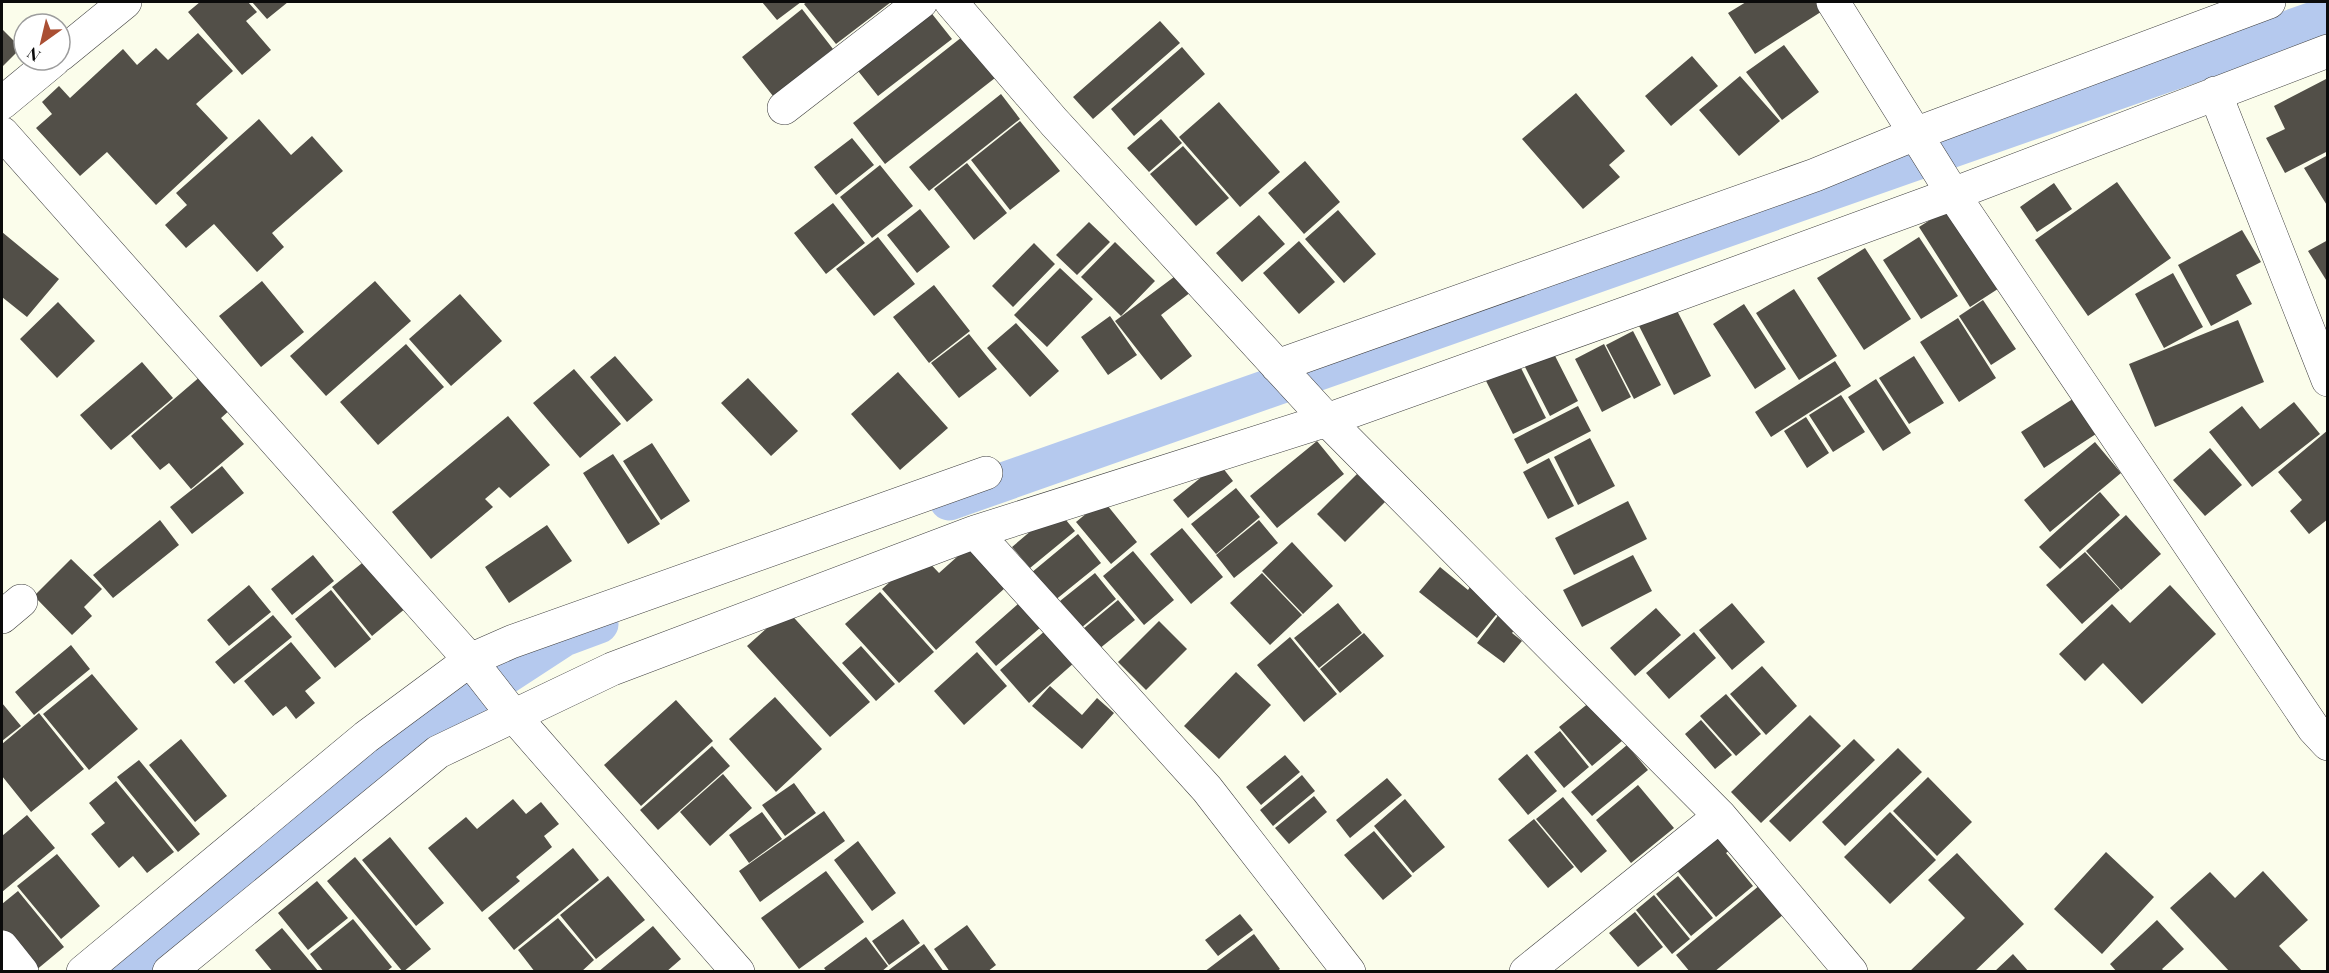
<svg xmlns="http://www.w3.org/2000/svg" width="2329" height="973" viewBox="0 0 2329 973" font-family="'Playfair Display',serif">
  <rect width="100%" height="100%" fill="#fbfdeb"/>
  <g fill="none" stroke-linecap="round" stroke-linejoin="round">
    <path stroke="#b5c9ee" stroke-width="39" d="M949 501 2328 16
      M131 972 378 758 564 637 599 624"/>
  </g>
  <path fill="#524f48" d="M200 2H248L257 12 246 21 271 50 242 75 188 12Z
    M252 2H288L267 19Z
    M762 2H801L777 20Z
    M807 2H891L836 44 804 4Z
    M1746 2H1819L1824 10 1755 54 1728 13Z
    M925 5 952 39 878 96 851 62Z
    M802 9 833 49 773 96 742 57Z
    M1160 21 1180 43 1093 119 1073 97Z
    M2 29 21 48 2 67Z
    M198 33 233 71 196 104 228 138 156 205 107 152 80 176 36 128 52 114 42 102 59 86 70 98 123 49 137 65 156 48 168 60Z
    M962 37 995 78 885 164 853 123Z
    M1784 45 1819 92 1782 120 1746 72Z
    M1182 47 1205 74 1134 136 1111 109Z
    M1692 56 1718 86 1671 126 1645 96Z
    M1740 76 1780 121 1739 156 1699 110Z
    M2328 78V151L2285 173 2266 138 2285 129 2274 106Z
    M1576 93 1625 151 1609 165 1620 177 1583 209 1522 139Z
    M1001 94 1020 119 929 191 909 167Z
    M1219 102 1280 172 1240 207 1179 137Z
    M259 119 291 155 312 136 343 171 272 233 284 247 257 272 214 224 186 248 165 225 187 205 176 193Z
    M1161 119 1182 143 1149 172 1127 148Z
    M1020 121 1060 171 1010 210 971 160Z
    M852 138 874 165 836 195 814 167Z
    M1183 146 1229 198 1196 226 1150 174Z
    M2328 155V207L2304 168Z
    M1305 161 1340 202 1304 234 1268 193Z
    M967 163 1007 213 974 240 934 189Z
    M880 165 913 206 872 238 840 197Z
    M2117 182 2171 258 2088 316 2035 240Z
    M2054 183 2072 209 2037 232 2020 207Z
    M833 203 865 243 826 274 794 233Z
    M1952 206 2004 285 1970 307 1919 227Z
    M920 209 950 247 917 273 887 235Z
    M1338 210 1376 254 1344 283 1305 239Z
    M1259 215 1285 244 1242 282 1216 253Z
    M1089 222 1110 242 1077 275 1056 255Z
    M2242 230 2261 262 2236 275 2252 304 2211 326 2178 265Z
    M2 232 59 279 27 317 2 297Z
    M878 237 915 284 874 316 836 269Z
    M1919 237 1958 296 1921 319 1883 260Z
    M2328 240V283L2308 251Z
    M1299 241 1335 282 1299 314 1263 273Z
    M1115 242 1155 281 1121 316 1081 277Z
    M1034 243 1055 264 1013 307 992 286Z
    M1865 248 1911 319 1864 350 1817 278Z
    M1060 268 1093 299 1047 347 1014 315Z
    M2173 273 2203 327 2164 348 2135 294Z
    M1178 274 1191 292 1161 315 1192 356 1161 380 1115 321Z
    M262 281 304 332 261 367 219 316Z
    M375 281 411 321 326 396 290 356Z
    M934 285 970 331 929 363 893 317Z
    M1794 289 1837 356 1799 380 1756 313Z
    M460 294 502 341 451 386 409 339Z
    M1983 300 2016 349 1991 365 1959 316Z
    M1672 301 1711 376 1674 395 1636 320Z
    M58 302 95 341 57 378 20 339Z
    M1744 304 1786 369 1755 389 1713 324Z
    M1110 316 1137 355 1108 375 1081 337Z
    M1958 318 1996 378 1959 402 1920 342Z
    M2238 320 2264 382 2155 427 2129 364Z
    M1016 323 1059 371 1030 397 987 348Z
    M1633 331 1661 385 1634 399 1606 345Z
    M969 334 997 369 959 398 931 363Z
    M406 344 444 387 378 445 340 402Z
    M1604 344 1631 397 1602 412 1575 359Z
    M1550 346 1578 401 1550 416 1522 361Z
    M615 356 653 400 627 422 590 377Z
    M1914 356 1944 403 1909 424 1879 378Z
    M1516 358 1546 418 1513 434 1483 375Z
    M1835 361 1851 386 1771 437 1755 412Z
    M142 362 173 398 111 450 80 415Z
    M574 369 621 424 580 458 533 403Z
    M898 372 948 428 900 470 851 414Z
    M202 375 231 409 221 418 244 444 191 489 169 463 160 470 131 436Z
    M748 378 798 431 771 456 721 403Z
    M1876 379 1911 433 1883 451 1848 397Z
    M1841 395 1865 432 1833 452 1809 415Z
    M2076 397 2099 432 2044 468 2021 432Z
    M2294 402 2320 434 2252 487 2209 432 2242 406 2260 429Z
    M1578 406 1591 431 1527 464 1514 439Z
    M508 416 550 465 510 498 499 487 485 499 493 507 431 559 392 512Z
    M1806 417 1829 453 1807 468 1784 431Z
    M2328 430V519L2309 534 2290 511 2302 500 2278 472Z
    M1590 438 1615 486 1578 505 1554 457Z
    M1317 441 1344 474 1277 528 1250 496Z
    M2095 442 2121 473 2050 532 2024 500Z
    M652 443 690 501 661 520 623 461Z
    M2210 448 2242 485 2205 516 2173 480Z
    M613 454 660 524 628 544 583 473Z
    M1549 458 1574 506 1548 519 1523 472Z
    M1219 463 1233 481 1188 518 1173 500Z
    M222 466 244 493 192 534 170 507Z
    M1357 474 1385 502 1345 542 1317 514Z
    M1236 488 1260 517 1216 554 1191 524Z
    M2100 492 2120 515 2060 569 2039 547Z
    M1103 500 1137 542 1111 564 1076 522Z
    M1628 501 1647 539 1574 575 1555 538Z
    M1057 509 1075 531 1030 568 1012 547Z
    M2126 515 2161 554 2121 590 2086 551Z
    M160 520 179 545 113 598 93 575Z
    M1259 520 1278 543 1234 578 1216 555Z
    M547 525 572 561 509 603 485 567Z
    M1182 528 1223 577 1191 604 1150 554Z
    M1078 534 1101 563 1054 601 1031 573Z
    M1292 542 1333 586 1303 614 1262 571Z
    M968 547 1005 588 936 650 882 589 921 554 939 573Z
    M1133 551 1174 600 1144 625 1103 576Z
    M2085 552 2120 590 2082 624 2046 585Z
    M313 555 334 581 292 615 271 589Z
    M1633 555 1652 591 1582 627 1563 590Z
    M71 559 102 589 84 607 92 616 72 635 34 596Z
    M366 560 406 608 372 636 332 587Z
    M1440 567 1468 590 1474 581 1504 605 1477 638 1419 592Z
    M1095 573 1116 599 1081 628 1060 601Z
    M1262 573 1302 615 1270 645 1230 603Z
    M249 585 271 612 229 646 207 620Z
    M2170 585 2216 634 2142 704 2103 663 2085 681 2059 654 2112 604 2130 623Z
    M331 590 371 639 335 668 295 619Z
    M880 592 934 652 899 683 845 624Z
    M1118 600 1135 620 1099 649 1083 629Z
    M1019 603 1041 627 996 666 975 642Z
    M1338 603 1362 633 1319 668 1294 638Z
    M1732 603 1765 642 1732 670 1699 630Z
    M1656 608 1681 635 1635 676 1610 648Z
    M1503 609 1520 622 1512 633 1522 641 1504 663 1477 643Z
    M787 610 870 702 830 737 747 646Z
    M273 615 292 637 234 684 215 662Z
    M1159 621 1187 649 1146 690 1118 662Z
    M1046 630 1075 662 1029 703 1000 670Z
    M1694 632 1716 658 1669 699 1646 673Z
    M1364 633 1384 656 1340 693 1320 669Z
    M1290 637 1337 694 1304 722 1257 665Z
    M291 642 321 678 305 691 315 703 296 719 286 706 273 716 244 681Z
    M71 645 90 669 34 715 15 692Z
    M861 646 895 684 876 701 842 663Z
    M977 652 1007 686 964 725 934 691Z
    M1762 666 1797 706 1766 735 1730 694Z
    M1236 672 1271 705 1219 759 1184 726Z
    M92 674 138 729 89 770 43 714Z
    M1050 686 1082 715 1097 698 1114 713 1082 749 1032 706Z
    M1726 694 1761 734 1736 756 1700 716Z
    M775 697 822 749 776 792 729 739Z
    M676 700 713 741 641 806 604 765Z
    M1590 702 1622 741 1592 766 1559 727Z
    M2 703 21 726 2 741Z
    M39 713 84 769 31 812 2 776V744Z
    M1810 715 1841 746 1761 823 1731 792Z
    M1701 720 1732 755 1715 769 1685 734Z
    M1560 731 1589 767 1564 788 1534 752Z
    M181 739 227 796 195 822 149 765Z
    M1854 739 1875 760 1790 842 1769 821Z
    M1627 745 1648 770 1592 816 1571 792Z
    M712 746 730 766 658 830 640 810Z
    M1898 748 1922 772 1845 846 1822 822Z
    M1527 754 1557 791 1528 815 1498 779Z
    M1285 755 1300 772 1261 805 1246 787Z
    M139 760 200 834 178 852 117 777Z
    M723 774 752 808 710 846 680 812Z
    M1302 775 1315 791 1273 826 1260 810Z
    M1928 777 1972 822 1937 856 1893 811Z
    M1387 778 1402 795 1350 838 1336 820Z
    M116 781 174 852 147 873 133 856 119 868 91 834 105 823 89 803Z
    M794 783 816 813 785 836 762 805Z
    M1638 785 1674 828 1631 863 1596 820Z
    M1314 796 1327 812 1289 844 1275 828Z
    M1563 797 1607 851 1581 873 1536 819Z
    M513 799 526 814 541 802 559 824 544 836 552 847 516 877 520 881 482 912 428 848 466 817 477 829Z
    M1405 799 1445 847 1413 873 1374 826Z
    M824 811 845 841 760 902 739 871Z
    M762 812 782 839 749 863 729 835Z
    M1890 812 1936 860 1890 904 1844 857Z
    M27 815 55 848 2 892V836Z
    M1534 819 1574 867 1548 888 1508 840Z
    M1718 821 1738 844 1726 853 1753 886 1716 917 1670 862Z
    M1374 831 1412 876 1383 900 1344 855Z
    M390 837 444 903 416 926 362 860Z
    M858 841 896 893 872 911 834 860Z
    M573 848 599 880 514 950 488 918Z
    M2106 852 2154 897 2102 954 2054 909Z
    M1957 853 2024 924 1974 972H1909L1965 918 1928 880Z
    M57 854 100 906 61 939 17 886Z
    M355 857 431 949 403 972 327 881Z
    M826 871 864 922 799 969 761 918Z
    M2263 871 2308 920 2279 946 2303 972H2230L2170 908 2210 872 2235 898Z
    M608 876 645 920 596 959 560 915Z
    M1678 876 1713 918 1691 936 1656 894Z
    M317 881 348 918 308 950 278 913Z
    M1760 885 1784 914 1714 972H1690L1676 955Z
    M18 891 64 947 35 971 2 930V904Z
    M1654 895 1690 939 1672 954 1636 910Z
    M1635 912 1663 947 1638 967 1609 933Z
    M1240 914 1253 930 1218 956 1205 940Z
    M558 918 594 960 581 972H535L518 950Z
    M353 919 392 967 386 972H324L310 954Z
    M903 919 920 943 889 965 872 941Z
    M2157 920 2184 949 2162 969 2165 972H2117L2110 964Z
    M967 925 996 965 987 972H950L934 949Z
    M653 926 681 959 666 972H598Z
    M282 928 319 972H273L255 950Z
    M1254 934 1280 969 1276 972H1204Z
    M866 937 888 966 881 972H827L824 968Z
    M924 944 944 972H886Z
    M2013 954 2029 972H1994Z"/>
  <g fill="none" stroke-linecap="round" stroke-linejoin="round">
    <g stroke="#3e3e3e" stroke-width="34">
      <path id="minor" d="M951 2 1054 122 1327 420 1720 816 1851 972
        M1833 2 1953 194 2314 729 2328 744
        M60 55 125 2
        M2215 93 2328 380
        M2 103 54 60
        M784 108 921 2
        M2 133 470 660 513 715 738 972
        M1277 366 1815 175 1915 134 2269 2
        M975 532 1207 789 1349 972
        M2 617 21 601
        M2 947 22 972
        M83 972 366 737 470 660 511 642 986 473
        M169 972 438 752 612 669 975 532 1327 420 1646 306 1953 194 2328 51
        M1526 972 1720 816"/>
    </g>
    <use href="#minor" stroke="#fff" stroke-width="33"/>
  </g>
  <rect width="2329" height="973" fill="none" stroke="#0b0b0b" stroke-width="6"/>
  <g transform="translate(42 42) rotate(214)"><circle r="28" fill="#ffffff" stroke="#9d9d9d" stroke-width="1.5"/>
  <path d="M0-4.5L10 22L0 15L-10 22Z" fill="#aa4f33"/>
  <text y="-9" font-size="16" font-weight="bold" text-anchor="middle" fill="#0b0b0b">N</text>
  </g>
</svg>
